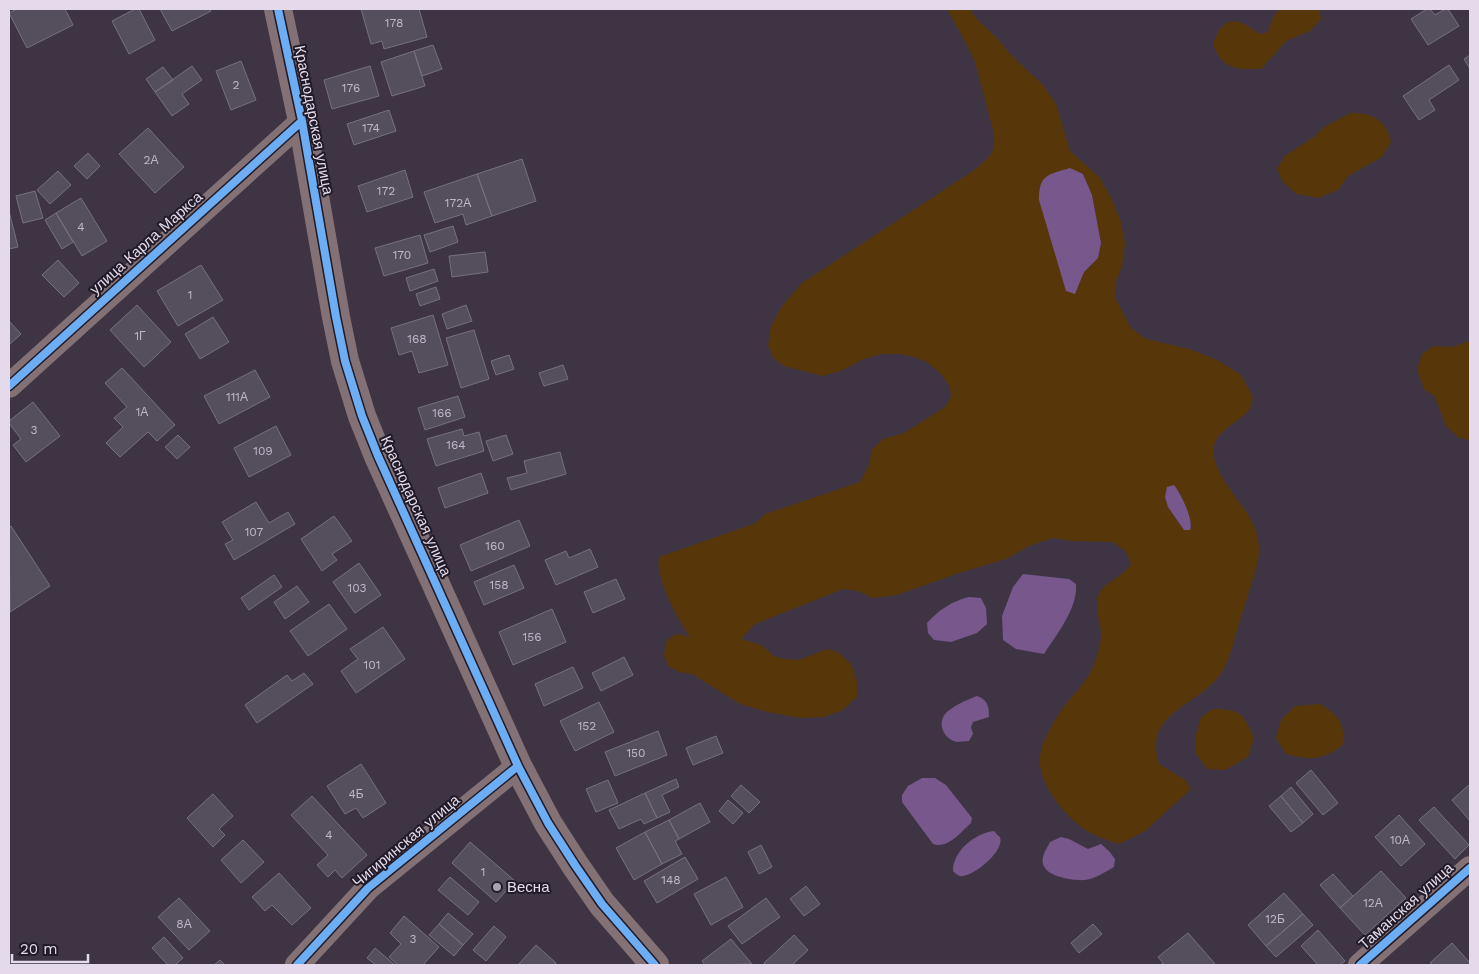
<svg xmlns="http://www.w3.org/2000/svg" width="1479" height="974" viewBox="0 0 1479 974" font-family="'Work Sans',sans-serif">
  <rect width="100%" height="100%" fill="#3e3444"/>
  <path fill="#573709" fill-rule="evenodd" d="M947 9H970L976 18 997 38 1010 54 1043 85 1056 104 1070 151 1100 178 1112 200 1121 222 1125 243 1122 266 1115 284V298L1131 328 1146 339 1189 349 1217 360 1241 375 1253 397C1252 401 1252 405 1250 408 1244 420 1221 427 1215 443 1206 467 1241 500 1251 520 1256 529 1260 542 1259 553 1258 564 1254 575 1251 586 1244 606 1238 627 1232 648 1228 661 1224 671 1215 681 1188 709 1144 716 1159 764L1185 780 1191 789 1145 831 1119 844C1107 840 1094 836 1084 829 1064 815 1037 782 1040 757 1041 743 1051 727 1058 715 1068 699 1083 687 1092 669 1097 657 1101 646 1101 633 1100 621 1093 603 1100 592 1106 581 1123 577 1131 564L1126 552 1113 542 1073 541 1053 538 1029 546 1006 559 956 574 897 595 873 598 858 591 843 589 755 624 741 639 761 645 774 656 784 659 799 660 827 649 838 652 851 664 857 681V697L843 710 824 717 800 718 767 712 740 704 692 674 679 672 668 666 664 655 667 640 676 634 690 637C678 620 655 578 659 557L756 523 765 514 860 482 870 463 871 450 883 439 904 433 945 407 951 397 950 387 941 374 927 362 911 356 899 354H882L864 359 841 371 822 376 784 366 773 358 768 345 771 326 782 306 802 283 976 169C989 156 996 154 994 134L975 62 966 43ZM1070 168 1083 174 1092 195 1101 243 1098 258 1084 272 1075 294 1044 178ZM1179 491 1192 525 1190 530 1181 526 1168 507Z
    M1281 9H1319L1321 19 1310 31 1286 41 1261 69C1237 69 1224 71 1213 45 1217 33 1223 18 1239 22 1246 23 1254 31 1260 34L1268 32C1271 24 1273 13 1281 9Z
    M1351 113C1372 112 1387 121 1391 142L1382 157 1348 176 1338 190 1318 198 1296 194 1282 181 1277 168 1286 155 1314 137 1324 127Z
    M1470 341V440L1459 438 1446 426 1435 397 1424 389 1417 370 1422 354 1434 346 1452 347Z
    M1320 704C1340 716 1343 722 1344 744 1324 760 1309 761 1286 754L1276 738 1281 720 1295 706Z
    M1213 709C1240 709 1243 713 1254 738L1248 757 1225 770 1207 769 1195 752 1196 734 1201 717Z"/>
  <path fill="#77578c" d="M1070 168 1083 174 1092 195 1101 243 1098 258 1084 272 1075 294 1066 291 1039 200C1039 174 1048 175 1070 168Z
    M1174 485C1181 494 1194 520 1190 530H1184L1168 507 1165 497 1167 487Z
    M1023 574 1069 579 1076 584C1078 608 1057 634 1044 654L1016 649 1003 640 1002 616 1013 587Z
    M969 597 981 598 986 608 987 624 977 633 951 642 934 640 928 633 927 623C939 610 952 601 969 597Z
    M977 696C988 700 989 706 989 717L973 722 971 727 973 734 969 741C965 741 960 742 957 742 944 739 937 724 945 714 952 706 967 700 977 696Z
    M922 778H935L946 785 972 818 971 823C960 833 948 849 933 844L902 802V795L908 786Z
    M994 831C995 832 999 837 1000 837 1005 851 975 875 963 876 959 877 956 874 953 871 953 851 975 833 994 831Z
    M1061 837 1069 839 1088 849 1101 844 1109 851 1115 859 1114 867C1105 872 1095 879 1085 880 1074 881 1046 877 1043 864 1041 856 1047 848 1050 842Z"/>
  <path fill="#554f5d" stroke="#76717f" d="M17 9H65L73 25 27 48 9 13Z
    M135 9H139L155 40 129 54 112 21Z
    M160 9H210L211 11 172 31Z
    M361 9H419L427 37 384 49 382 41 371 44Z
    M1427 9H1430L1435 15 1445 9H1448L1459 26 1428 45 1411 19Z
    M433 45 442 69 422 76 414 51Z
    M414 51 425 86 392 96 381 62Z
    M1470 55V69L1464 59Z
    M241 61 256 100 231 110 216 71Z
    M1449 65 1459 80 1429 100 1435 110 1419 120 1403 96Z
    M192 66 202 80 182 94 189 104 172 116 155 92Z
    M370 66 379 96 332 109 324 80Z
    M163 67 173 80 155 92 146 79Z
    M389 110 396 131 354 145 347 124Z
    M148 128 184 167 155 193 119 154Z
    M88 153 100 166 87 179 74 166Z
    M522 159 536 201 492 216 477 174Z
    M405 170 413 197 367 212 358 186Z
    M58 171 71 185 50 204 37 190Z
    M477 174 492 216 466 225 463 214 435 223 424 192Z
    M35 191 43 218 23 223 16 196Z
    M81 198 107 241 82 256 56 213Z
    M9 211 18 247 9 249Z
    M56 213 73 242 62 249 45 220Z
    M453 226 458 242 430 252 424 235Z
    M420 235 428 263 384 276 375 248Z
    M485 252 488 272 452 277 449 256Z
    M58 260 79 283 64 297 42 275Z
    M201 265 223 300 178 326 157 291Z
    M434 269 438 281 410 291 406 278Z
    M436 287 440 299 420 306 416 294Z
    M137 305 171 342 144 367 110 330Z
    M466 305 472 321 447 329 442 314Z
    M433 315 448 365 419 373 412 351 399 355 391 328Z
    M213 317 229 342 200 359 185 334Z
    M9 321 21 334 9 345Z
    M474 330 489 379 461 388 446 338Z
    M509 355 514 369 496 375 491 361Z
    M563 365 568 379 544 386 539 373Z
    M122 368 175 425 157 441 148 432 120 457 106 443 123 427 114 418 127 407 105 383Z
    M255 370 270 397 219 424 204 396Z
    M458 396 465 417 425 430 418 408Z
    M33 402 60 436 26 462 13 445 21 439 9 423V421Z
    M276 426 291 455 249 477 234 448Z
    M462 429 464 436 479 432 484 451 436 466 427 439Z
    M178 435 190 447 177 459 165 447Z
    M506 435 513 454 493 461 486 441Z
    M560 452 566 474 511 490 507 478 527 473 524 461Z
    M481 473 488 493 445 508 438 488Z
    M256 502 269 523 288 512 295 524 234 560 225 544 233 540 222 522Z
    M334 516 352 541 332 554 337 560 322 571 301 539Z
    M519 520 530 546 471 571 460 545Z
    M11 526 50 586 10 612 9 528Z
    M590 549 598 567 556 585 545 560 566 551 569 558Z
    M359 563 381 595 355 613 333 582Z
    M514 565 524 588 484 605 474 582Z
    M274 575 282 587 249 610 241 598Z
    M616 579 625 599 593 613 584 592Z
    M297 586 309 602 285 619 274 602Z
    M329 604 347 629 308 656 290 631Z
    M552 609 566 642 513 665 499 632Z
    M383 627 405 659 356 693 341 671 358 659 350 649Z
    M624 657 633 675 601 691 592 673Z
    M573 667 583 688 544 706 535 684Z
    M304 673 313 684 257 723 245 705 287 675 292 681Z
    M599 702 614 732 575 751 560 721Z
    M658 731 667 755 615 776 605 752Z
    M716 736 723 753 693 765 686 748Z
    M361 764 386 803 363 818 356 808 345 814 327 786Z
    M1311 770 1338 803 1323 815 1296 783Z
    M676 779 679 787 662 795 670 812 657 818 645 793Z
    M608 780 618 803 596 812 586 789Z
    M1470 784V821L1452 800Z
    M741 785 760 802 749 813 731 796Z
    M1291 787 1313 814 1303 823 1281 796Z
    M645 793 657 818 644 824 641 819 619 829 609 810Z
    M213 794 233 816 219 829 225 835 213 847 187 818Z
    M312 796 367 855 342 878 335 870 328 877 317 865 328 855 291 815Z
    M1281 796 1303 823 1291 832 1269 806Z
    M728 800 743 813 733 824 719 811Z
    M700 803 710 822 679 839 669 820Z
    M1434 807 1469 845 1455 859 1419 820Z
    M1399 815 1425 844 1401 866 1375 837Z
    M669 820 679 839 675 841 682 854 662 864 645 832Z
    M645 832 662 864 634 880 616 848Z
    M243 840 264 862 241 883 221 860Z
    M470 842 515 881 496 902 452 863Z
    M761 845 772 867 759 874 748 852Z
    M685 857 698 879 657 903 644 881Z
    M1381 871 1406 898 1365 935 1340 908Z
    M279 873 311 908 292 925 272 905 265 911 252 897Z
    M1333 874 1353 896 1340 908 1320 885Z
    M450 877 479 902 468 915 438 890Z
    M726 877 743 907 711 925 694 894Z
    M806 886 820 904 804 916 790 899Z
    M1284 893 1303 914 1266 946 1248 925Z
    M179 898 210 931 189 950 158 917Z
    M766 898 780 917 742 944 728 926Z
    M448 913 473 934 463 945 439 924Z
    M1303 914 1313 925 1276 957 1266 946Z
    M404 916 439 947 423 965H398L389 957 401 944 390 933Z
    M439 924 463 945 454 956 429 935Z
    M1093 924 1102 934 1079 953 1071 943Z
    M494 926 506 937 486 961 473 950Z
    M1318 930 1345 961 1340 965H1318L1301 946Z
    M1188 933 1216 965H1160L1163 963 1158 957Z
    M794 935 808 950 792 965H766L764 963Z
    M164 937 183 958 175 965H168L152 948Z
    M731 939 752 964 705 965 702 961Z
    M1452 943 1470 963V965H1433L1430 963Z
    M536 945 556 963 554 965H518Z
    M375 948 395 965H376L367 958Z
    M220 960 225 965H214Z"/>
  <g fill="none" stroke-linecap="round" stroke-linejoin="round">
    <path stroke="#837176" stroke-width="24" d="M9 386 302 121
      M297 965 368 888 518 766
      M1360 965 1470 868"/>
    <path stroke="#837176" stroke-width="28" d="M278 9 302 121 336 317 345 361 362 416 378 456 518 766 548 823 575 865 602 904 655 965"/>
    <g stroke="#211a27" stroke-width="11">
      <path id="cycleway" d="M278 9 302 121 336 317 345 361 362 416 378 456 518 766 548 823 575 865 602 904 655 965
        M9 386 302 121
        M297 965 368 888 518 766
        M1360 965 1470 868"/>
    </g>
    <use href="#cycleway" stroke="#6dadf4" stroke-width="8"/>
  </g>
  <circle fill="#aaa0b1" stroke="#211a27" stroke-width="2" cx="497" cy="887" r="5"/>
  <g text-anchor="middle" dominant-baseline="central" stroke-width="4" stroke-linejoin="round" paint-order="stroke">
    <g font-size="12" fill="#c0b7c8">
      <text x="394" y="23">178</text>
      <text x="236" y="85">2</text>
      <text x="351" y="88">176</text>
      <text x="371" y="128">174</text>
      <text x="151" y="160">2А</text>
      <text x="386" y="191">172</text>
      <text x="458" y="203">172А</text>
      <text x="81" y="227">4</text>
      <text x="402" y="255">170</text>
      <text x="190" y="295">1</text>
      <text x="140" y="336">1Г</text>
      <text x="417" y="339">168</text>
      <text x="237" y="397">111А</text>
      <text x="142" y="412">1А</text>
      <text x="442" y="413">166</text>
      <text x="34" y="430">3</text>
      <text x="456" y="445">164</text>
      <text x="263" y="451">109</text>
      <text x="254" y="532">107</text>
      <text x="495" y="546">160</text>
      <text x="499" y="585">158</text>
      <text x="357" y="588">103</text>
      <text x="532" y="637">156</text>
      <text x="372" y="665">101</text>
      <text x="587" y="726">152</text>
      <text x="636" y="753">150</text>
      <text x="356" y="794">4Б</text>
      <text x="329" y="835">4</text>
      <text x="1400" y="840">10А</text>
      <text x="483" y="872">1</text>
      <text x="671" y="880">148</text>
      <text x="1373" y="903">12А</text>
      <text x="1275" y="919">12Б</text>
      <text x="184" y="924">8А</text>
      <text x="413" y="939">3</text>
    </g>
    <g font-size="15" fill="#e4daeb" stroke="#211a27">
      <text transform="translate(314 120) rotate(79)">Краснодарская улица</text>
      <text transform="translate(146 243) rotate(-42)">улица Карла Маркса</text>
      <text transform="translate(416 506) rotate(66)">Краснодарская улица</text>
      <text transform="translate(406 841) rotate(-40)">Чигиринская улица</text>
      <text transform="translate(1406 906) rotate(-42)">Таманская улица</text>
    </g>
    <g font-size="15" fill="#e4daeb" stroke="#211a27" text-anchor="start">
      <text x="507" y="887">Весна</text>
    </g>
  </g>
  <rect width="1479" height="974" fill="none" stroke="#e4daeb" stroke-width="20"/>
  <path d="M12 954v8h76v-8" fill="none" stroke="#e4daeb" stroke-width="2.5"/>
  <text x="20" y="954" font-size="15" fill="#e4daeb" stroke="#211a27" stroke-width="4" paint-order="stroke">20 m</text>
</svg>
